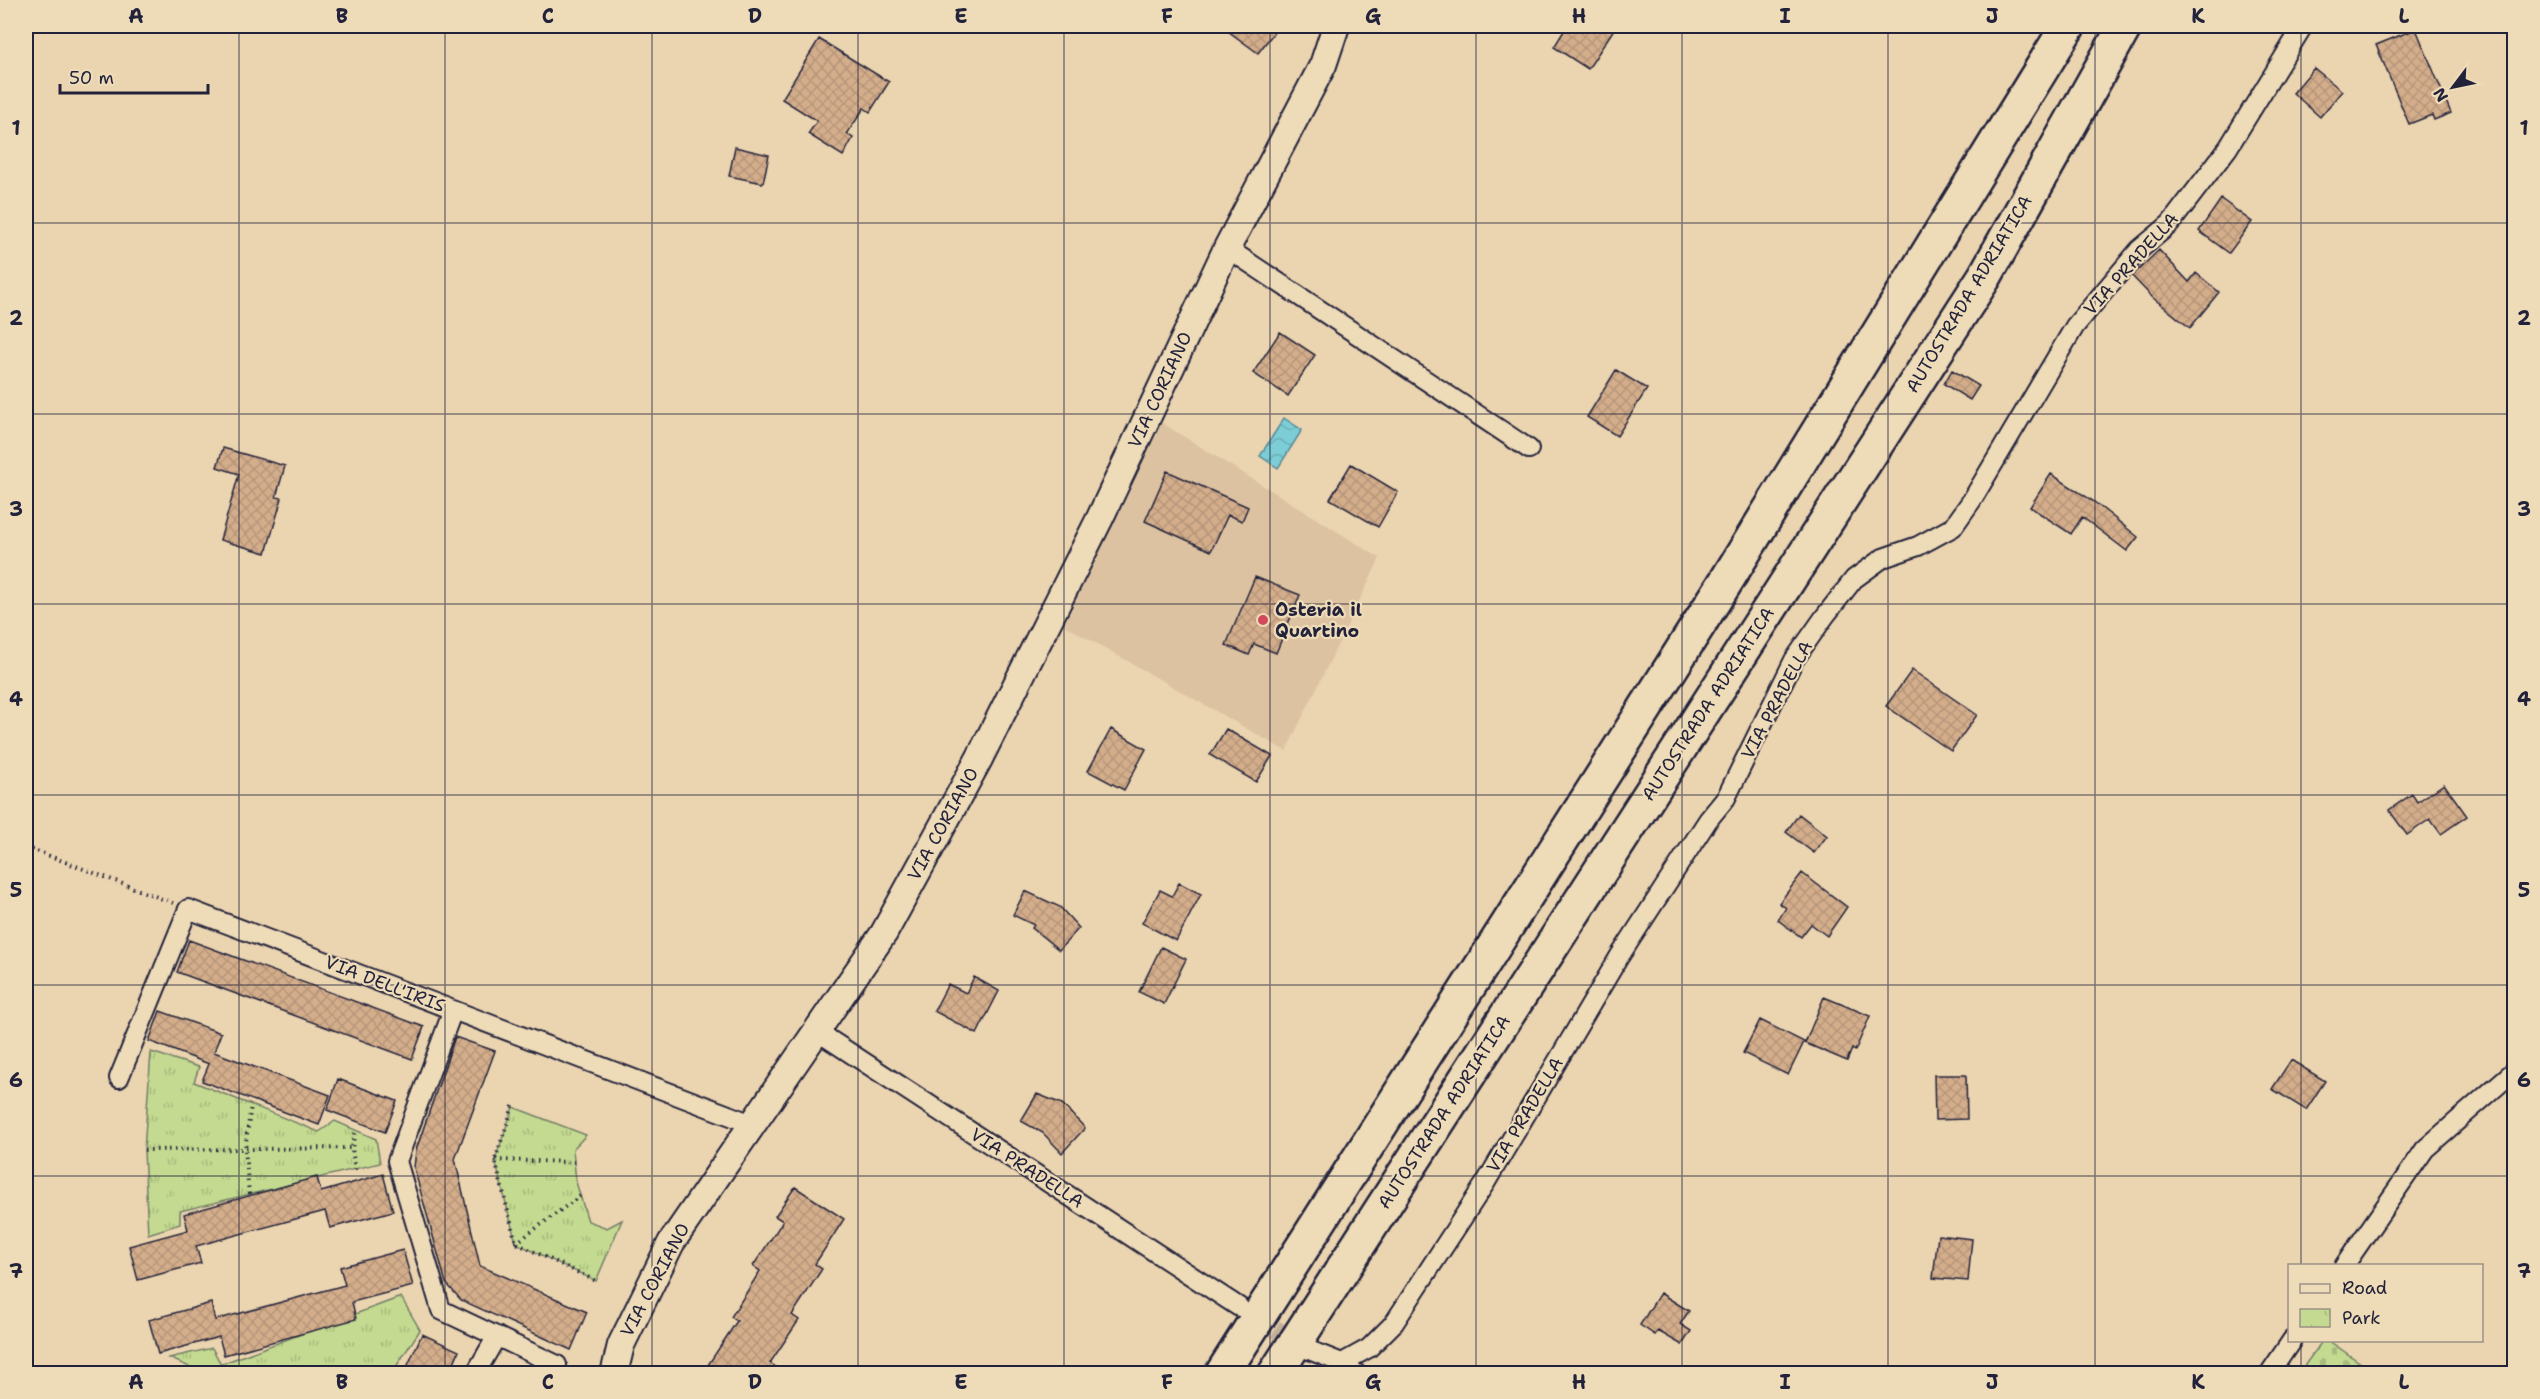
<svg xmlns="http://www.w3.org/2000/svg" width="2540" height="1399" viewBox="0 0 2540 1399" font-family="'Shantell Sans',sans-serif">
  <defs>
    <pattern id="cemetery-stones" width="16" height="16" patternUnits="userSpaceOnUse" patternTransform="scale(1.5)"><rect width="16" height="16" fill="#c3da90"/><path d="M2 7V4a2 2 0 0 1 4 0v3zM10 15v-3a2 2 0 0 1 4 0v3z" fill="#a7bb7d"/></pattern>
    <pattern id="park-tufts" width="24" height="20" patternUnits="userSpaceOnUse" patternTransform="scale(1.5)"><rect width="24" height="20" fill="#c3da90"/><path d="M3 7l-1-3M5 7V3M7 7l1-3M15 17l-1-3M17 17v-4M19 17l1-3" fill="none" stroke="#a7bb7d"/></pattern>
    <pattern id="water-waves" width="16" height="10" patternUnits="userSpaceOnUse" patternTransform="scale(1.5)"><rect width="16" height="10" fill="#7ccdd5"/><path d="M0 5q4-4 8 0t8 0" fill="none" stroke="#6bb0b8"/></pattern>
    <pattern id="building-cross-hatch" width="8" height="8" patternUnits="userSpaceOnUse" patternTransform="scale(1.5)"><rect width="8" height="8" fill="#d4ae8b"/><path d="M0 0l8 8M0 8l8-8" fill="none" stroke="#b69579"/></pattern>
  </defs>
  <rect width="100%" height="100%" fill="#ebd4b0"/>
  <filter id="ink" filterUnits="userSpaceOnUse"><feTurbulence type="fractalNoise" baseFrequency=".0167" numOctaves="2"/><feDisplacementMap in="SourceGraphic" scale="12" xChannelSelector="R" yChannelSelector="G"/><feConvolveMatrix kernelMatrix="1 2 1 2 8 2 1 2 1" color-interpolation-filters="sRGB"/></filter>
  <g filter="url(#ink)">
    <path fill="#dcc2a1" d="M1162 423 1380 558 1286 751 1064 625Z"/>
    <path fill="url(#cemetery-stones)" stroke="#727e66" stroke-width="1.5" d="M2323 1340 2329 1341 2375 1373H2299Z"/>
    <path fill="url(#park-tufts)" stroke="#727e66" stroke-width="1.5" d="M151 1052 199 1067 194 1082 319 1132 335 1121 376 1139 380 1163 180 1211V1224L148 1234 144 1150Z
      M513 1107 586 1135 573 1149 576 1182 588 1221 607 1228 622 1220 596 1281 516 1243 495 1160Z
      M401 1297 420 1330 392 1373H203L169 1358 212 1348 221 1364Z"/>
    <path fill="url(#water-waves)" stroke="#588997" stroke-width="1.5" d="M1284 418 1302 430 1278 468 1260 456Z"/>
    <path fill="url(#building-cross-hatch)" stroke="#22223b" stroke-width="1.5" d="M1221 26H1279L1258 53Z
      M1567 26H1616L1588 69 1554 47Z
      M2416 29 2451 113 2434 120 2432 115 2409 124 2376 45Z
      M819 39 889 82 870 112 864 108 847 134 853 138 843 156 808 134 817 121 782 99Z
      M2314 68 2342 91 2320 117 2293 93Z
      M735 147 769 155 763 183 729 176Z
      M2221 199 2252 222 2229 253 2199 231Z
      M2159 250 2189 282 2196 273 2219 292 2190 328 2152 297 2132 276Z
      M1280 332 1315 355 1288 396 1253 373Z
      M1616 370 1647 389 1617 436 1587 417Z
      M1952 370 1979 386 1970 400 1944 384Z
      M223 448 285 466 276 497 282 498 266 553 220 540 239 474 217 467Z
      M1351 464 1398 492 1378 527 1330 499Z
      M1167 471 1248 507 1242 521 1228 515 1211 551 1145 521Z
      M2051 474 2093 501 2138 537 2127 551 2082 517 2071 534 2030 507Z
      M1255 577 1300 595 1276 653 1254 644 1249 655 1226 645Z
      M1912 670 1977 715 1951 751 1886 706Z
      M1111 729 1146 749 1124 790 1088 771Z
      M1226 729 1272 756 1256 782 1210 755Z
      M2444 784 2467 816 2441 834 2430 819 2407 835 2389 810 2412 794 2417 802Z
      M1799 814 1827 836 1814 853 1786 832Z
      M1802 873 1847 907 1827 936 1811 924 1801 937 1778 920 1786 908 1779 903Z
      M1179 883 1201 894 1176 941 1142 923 1160 890 1172 896Z
      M1025 891 1060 907 1079 928 1059 950 1032 928 1034 925 1013 915Z
      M189 940 424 1027 412 1059 177 972Z
      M1161 947 1186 959 1164 1004 1139 992Z
      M974 977 999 991 977 1034 934 1011 948 984 966 993Z
      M1824 997 1870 1016 1855 1051 1852 1049 1847 1061 1805 1043Z
      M160 1011 221 1033 214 1052 330 1095 319 1125 202 1081 209 1064 149 1041Z
      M1760 1020 1804 1042 1788 1075 1743 1053Z
      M455 1037 495 1051 455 1159 480 1266 587 1312 571 1350 461 1300 446 1283 414 1168 416 1150Z
      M2291 1060 2325 1081 2306 1110 2272 1089Z
      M1934 1075H1966L1967 1119 1935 1120Z
      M338 1079 397 1101 385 1132 327 1110Z
      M1037 1094 1062 1104 1085 1128 1062 1153 1043 1133 1021 1121Z
      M383 1174 393 1211 330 1228 325 1211 196 1246 201 1263 138 1280 129 1246 188 1230 184 1214 317 1177 321 1192Z
      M795 1187 844 1219 815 1264 822 1269 792 1315 799 1320 770 1363 786 1374H721L708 1365 737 1321 731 1317 760 1271 753 1266 783 1221 775 1216Z
      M1938 1235 1972 1239 1968 1281 1933 1278Z
      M403 1250 413 1286 352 1302 356 1319 224 1355 219 1337 158 1354 149 1320 211 1303 215 1320 345 1285 340 1267Z
      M1660 1293 1689 1311 1680 1324 1691 1331 1682 1345 1658 1331 1655 1335 1640 1325Z
      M422 1334 459 1351 449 1374H404Z"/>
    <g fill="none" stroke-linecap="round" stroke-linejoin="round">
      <path stroke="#c3b099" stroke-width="18" stroke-dasharray="18 9" stroke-linecap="butt" d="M1252 1315 1303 1346"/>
      <g stroke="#22223b" stroke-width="22">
        <path id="street" d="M1227 248 1529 449
          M453 1010 397 1161 441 1310 557 1365
          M815 1030 1239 1307
          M119 1078 188 909 752 1124
          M2344 1266 2425 1149 2514 1071
          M1309 1350 1342 1363 1369 1348 1394 1323 1486 1182 1619 957 1708 820 1726 798 1794 660 1825 616 1854 579 1883 558 1918 546 1953 527 1972 500 2075 326 2139 250 2170 224 2228 148 2303 26
          M1342 1363 1357 1374
          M475 1374 497 1336
          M2269 1374 2292 1340"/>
      </g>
      <g stroke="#22223b" stroke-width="30">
        <path id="secondary" d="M614 1374 621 1345 671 1243 884 933 979 759 1099 520 1227 248 1323 65 1336 26"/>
      </g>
      <g stroke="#22223b" stroke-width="38">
        <path id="highway" d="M1222 1374 1725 583 2068 26
          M1275 1374 1985 276 2125 26"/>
      </g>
      <path stroke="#22223b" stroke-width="4" stroke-dasharray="1.5 4.5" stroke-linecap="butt" d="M26 847 173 903
        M513 1106 495 1160 516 1243 596 1281
        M144 1150 352 1148
        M495 1160 574 1162
        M355 1170 352 1148 355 1130
        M249 1194 245 1149 251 1105
        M516 1243 580 1196"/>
      <use href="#street" stroke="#eedbb8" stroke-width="18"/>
      <use href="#secondary" stroke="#eedbb8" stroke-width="26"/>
      <use href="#highway" stroke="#eedbb8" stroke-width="33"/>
    </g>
  </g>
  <path fill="none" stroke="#22223b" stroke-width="1.5" stroke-opacity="0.55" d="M239 26V1374M445 26V1374M652 26V1374M858 26V1374M1064 26V1374M1270 26V1374M1476 26V1374M1682 26V1374M1888 26V1374M2095 26V1374M2301 26V1266M26 223H2514M26 414H2514M26 604H2514M26 795H2514M26 985H2514M26 1176H2514M2301 1340V1374"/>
  <circle fill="#d1495b" stroke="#eedbb8" stroke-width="2" cx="1263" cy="620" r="6"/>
  <g text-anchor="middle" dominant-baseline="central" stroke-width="4.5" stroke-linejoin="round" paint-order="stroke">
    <g font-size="18" fill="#22223b" stroke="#eedbb8">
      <text transform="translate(2131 264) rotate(-48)">VIA PRADELLA</text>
      <text transform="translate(1969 294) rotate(-59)">AUTOSTRADA ADRIATICA</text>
      <text transform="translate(1160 390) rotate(-65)">VIA CORIANO</text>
      <text transform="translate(1777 700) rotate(-62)">VIA PRADELLA</text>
      <text transform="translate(1708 704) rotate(-57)">AUTOSTRADA ADRIATICA</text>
      <text transform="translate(943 824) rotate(-61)">VIA CORIANO</text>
      <text transform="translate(385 984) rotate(21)">VIA DELL'IRIS</text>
      <text transform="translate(1444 1112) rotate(-57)">AUTOSTRADA ADRIATICA</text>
      <text transform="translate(1525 1115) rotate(-59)">VIA PRADELLA</text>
      <text transform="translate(1027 1168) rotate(33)">VIA PRADELLA</text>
      <text transform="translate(655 1280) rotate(-62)">VIA CORIANO</text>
    </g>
    <g font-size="18" font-weight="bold" fill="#22223b" stroke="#eedbb8" text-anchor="start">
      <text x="1275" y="610">Osteria il<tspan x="1275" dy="21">Quartino</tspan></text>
    </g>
  </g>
  <rect width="2540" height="1399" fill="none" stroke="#eedbb8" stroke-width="66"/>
  <rect x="2288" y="1264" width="195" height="78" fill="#eedbb8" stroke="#9c9186" stroke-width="1.5"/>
  <rect x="2300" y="1284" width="30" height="9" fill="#eedbb8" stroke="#9c9186" stroke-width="1.5"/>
  <text x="2342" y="1294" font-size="18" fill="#22223b">Road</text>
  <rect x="2300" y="1309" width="30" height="18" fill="url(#park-tufts)" stroke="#9c9186" stroke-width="1.5"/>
  <text x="2342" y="1324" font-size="18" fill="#22223b">Park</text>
  <g transform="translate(2453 87) rotate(238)" stroke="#eedbb8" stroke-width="4.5" paint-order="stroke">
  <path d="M0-4.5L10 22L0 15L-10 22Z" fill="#22223b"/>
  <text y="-9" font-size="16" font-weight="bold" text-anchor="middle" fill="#22223b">N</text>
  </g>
  <path d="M60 84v9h148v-9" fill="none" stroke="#22223b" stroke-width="3"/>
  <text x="69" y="84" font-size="18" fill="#22223b" stroke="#eedbb8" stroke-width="4.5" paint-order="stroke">50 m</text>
  <rect x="33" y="33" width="2474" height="1333" fill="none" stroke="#22223b" stroke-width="2"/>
  <g font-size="20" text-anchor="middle" font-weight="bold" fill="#22223b">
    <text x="136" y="23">A</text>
    <text x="342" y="23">B</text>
    <text x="548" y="23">C</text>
    <text x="755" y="23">D</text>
    <text x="961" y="23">E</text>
    <text x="1167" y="23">F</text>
    <text x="1373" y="23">G</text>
    <text x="1579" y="23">H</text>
    <text x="1785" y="23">I</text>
    <text x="1992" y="23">J</text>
    <text x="2198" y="23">K</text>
    <text x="2404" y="23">L</text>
    <text x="16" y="135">1</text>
    <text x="2524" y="135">1</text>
    <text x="16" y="325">2</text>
    <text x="2524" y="325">2</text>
    <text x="16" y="516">3</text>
    <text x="2524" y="516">3</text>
    <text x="16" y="706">4</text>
    <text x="2524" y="706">4</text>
    <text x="16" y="897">5</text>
    <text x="2524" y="897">5</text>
    <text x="16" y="1087">6</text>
    <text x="2524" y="1087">6</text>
    <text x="16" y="1278">7</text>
    <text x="2524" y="1278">7</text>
    <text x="136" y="1389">A</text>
    <text x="342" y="1389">B</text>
    <text x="548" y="1389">C</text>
    <text x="755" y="1389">D</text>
    <text x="961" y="1389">E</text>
    <text x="1167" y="1389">F</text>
    <text x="1373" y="1389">G</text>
    <text x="1579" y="1389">H</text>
    <text x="1785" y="1389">I</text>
    <text x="1992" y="1389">J</text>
    <text x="2198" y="1389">K</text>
    <text x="2404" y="1389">L</text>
  </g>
</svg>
